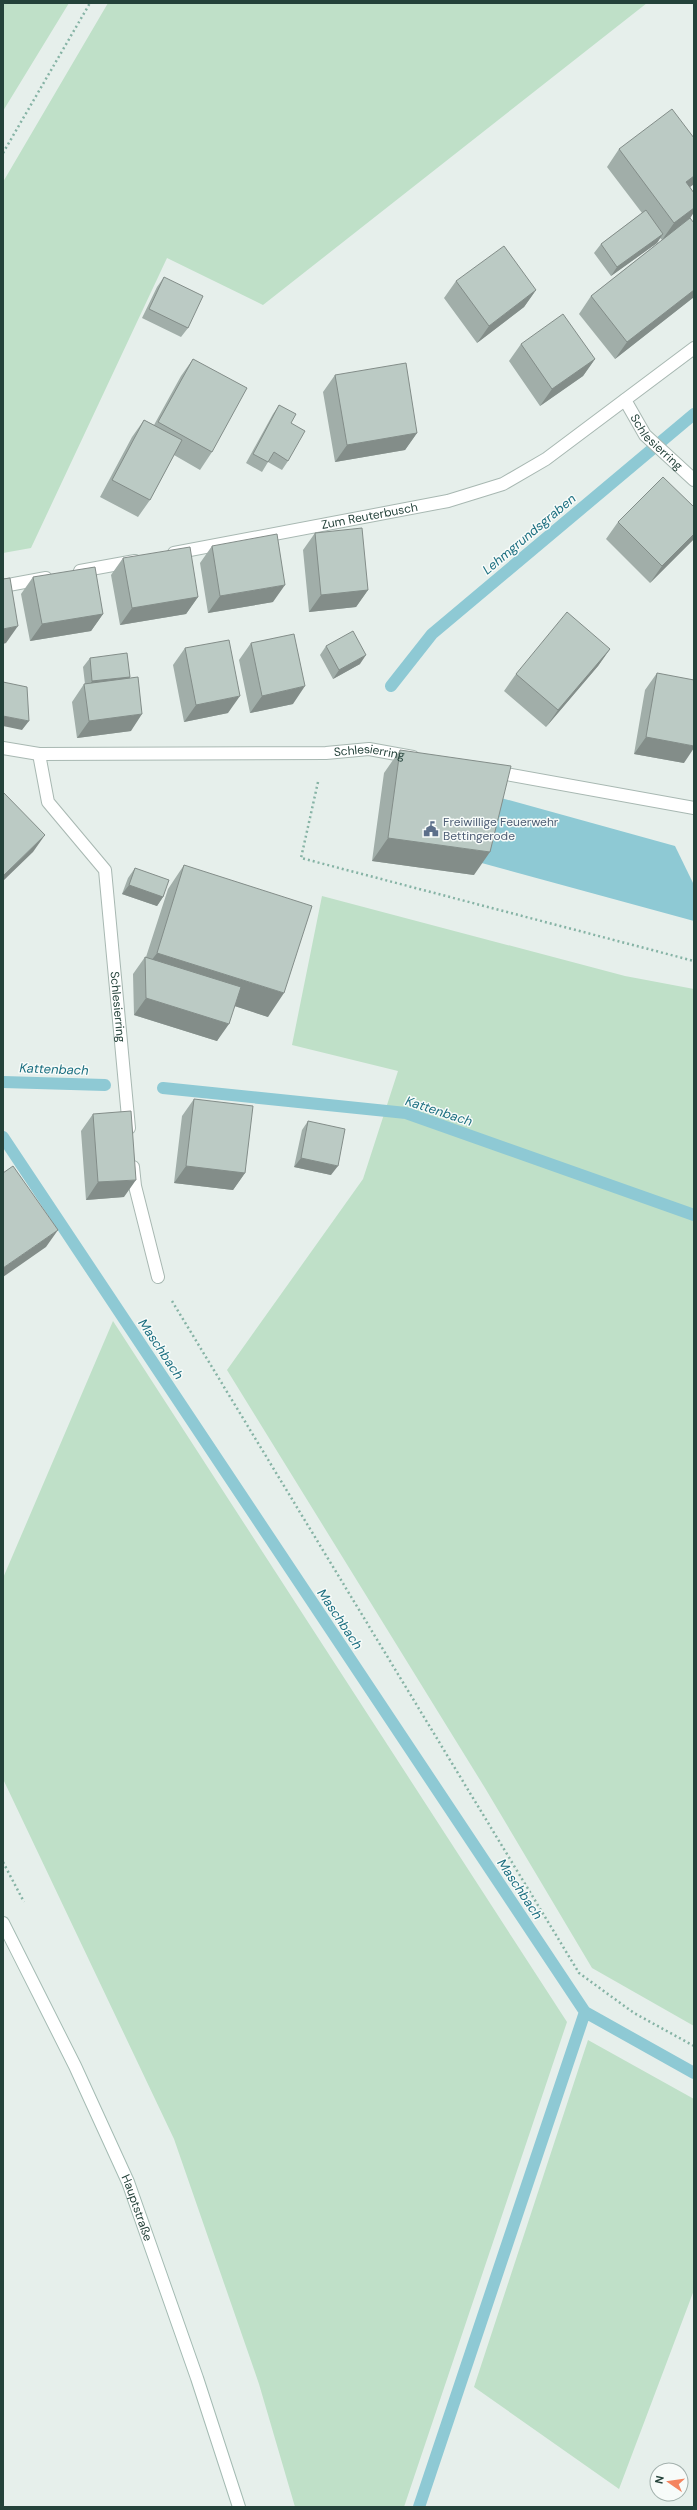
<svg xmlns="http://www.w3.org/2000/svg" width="697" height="2510" viewBox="0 0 697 2510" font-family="'DM Sans',sans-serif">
  <rect width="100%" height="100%" fill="#e6efeb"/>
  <path fill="#bfe0c8" d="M3 3H69L3 111Z
    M108 3H647L263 305 167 258 31 548 3 553V182Z
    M322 896 625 976 694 989V2026L592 1968 485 1788 227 1370 363 1179 398 1071 292 1045Z
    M113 1321 567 2022 404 2507H295L259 2384 174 2139 3 1779V1578Z
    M588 2040 694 2099V2290L619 2489 474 2387Z"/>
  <path fill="#8ec9d4" d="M494 796 675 846 694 885V921L478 862Z"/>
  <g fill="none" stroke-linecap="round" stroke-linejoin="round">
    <path stroke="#8ec9d4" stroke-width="12" d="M391 686 432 634 694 414
      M3 1082 105 1085
      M163 1088 406 1113 694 1215
      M3 1137 585 2012 694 2073
      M419 2507 585 2012"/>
    <g stroke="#a8b8b2" stroke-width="14">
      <g id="lane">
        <path id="s1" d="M39 754 48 802 105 870 129 1128"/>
        <path d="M133 1167 135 1186 158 1277"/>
      </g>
    </g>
    <g stroke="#a8b8b2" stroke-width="14">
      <g id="street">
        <path id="s2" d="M625 400 645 435 694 480"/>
        <path id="s3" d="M174 553 448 501 503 484 546 459 694 348"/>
        <path d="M80 571 135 561"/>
        <path d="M3 586 46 578"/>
        <path id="s4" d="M3 748 39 754 326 753 369 749 413 757"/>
        <path d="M495 772 694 808"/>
      </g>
    </g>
    <g stroke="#a4bbb3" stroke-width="14">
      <g id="secondary">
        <path id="s5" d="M3 1923 75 2066 128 2182 197 2378 239 2507"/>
      </g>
    </g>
    <path stroke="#86b3a5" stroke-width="2.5" stroke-dasharray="2 3" stroke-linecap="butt" d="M3 153 90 3
      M318 782 301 858 694 961
      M172 1301 579 1973 634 2013 694 2046
      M3 1862 24 1902"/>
    <use href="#lane" stroke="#fff" stroke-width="12"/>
    <use href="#street" stroke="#fff" stroke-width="12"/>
    <use href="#secondary" stroke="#fff" stroke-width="12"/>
  </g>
  <path fill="#a1aea9" d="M694 138V184L690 187 694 193V212L690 218 694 297 615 359 579 314 591 296 662 240 660 238 657 243 611 276 594 253 601 244 642 213 607 167 619 149Z
    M164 277 188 328 181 337 142 318 157 287Z
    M456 281 536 290 524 307 477 343 444 298Z
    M521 344 595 359 583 376 540 406 509 361Z
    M193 359 212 452 200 470 174 455 150 500 138 517 100 497 132 437 144 420 154 425 181 376Z
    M335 375 417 433 405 450 335 462 323 392Z
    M279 405 291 423 288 461 282 470 268 462 262 472 246 463 273 414Z
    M618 522 694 539 650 583 606 539Z
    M315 533 368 590 356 607 309 612 303 550Z
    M212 546 273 602 208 613 200 563Z
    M123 558 198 597 186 614 120 625 111 575Z
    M33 577 103 614 91 631 30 641 21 594Z
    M251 643 293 704 250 713 239 660Z
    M326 646 360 664 333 679 320 655Z
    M185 648 228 713 184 722 173 665Z
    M610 649 598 666 546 727 504 691 516 674Z
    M90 658 130 677V678L131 731 77 738 72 702 84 684H85L83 667Z
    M657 673 684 763 634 754 645 690Z
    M400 750 474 875 372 861 384 773Z
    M184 865 268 1017 235 1006 217 1041 134 1015 133 974 145 957H146L168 889Z
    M135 868 163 897 157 906 122 894 128 878Z
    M194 1099 245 1173 233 1190 174 1183 182 1116Z
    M93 1114 124 1197 86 1200 81 1131Z
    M308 1121 331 1175 294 1167 302 1130Z"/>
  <path fill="#838d89" d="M694 176V184L674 199 686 182Z
    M694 208V212L689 220 662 240 674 223Z
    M663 234 657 243 611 276 617 267Z
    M536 290 524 307 477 343 489 326Z
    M694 290V297L615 359 627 342Z
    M595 359 583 376 540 406 552 389Z
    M417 433 405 450 335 462 347 445Z
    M694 534V539L650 583 662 566Z
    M285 585 273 602 208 613 220 596Z
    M368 590 356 607 309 612 321 595Z
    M198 597 186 614 120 625 132 608Z
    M103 614 91 631 30 641 42 624Z
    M18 626 6 643 3 644V629Z
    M610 649 598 666 546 727 558 710Z
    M366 655 360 664 333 679 339 670Z
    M130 677 124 686 86 691 92 681Z
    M305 686 293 704 250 713 262 696Z
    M240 696 228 713 184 722 196 705Z
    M142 714 131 731 77 738 89 721Z
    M3 716 29 721 22 730 3 726Z
    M646 737 694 746V748L684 763 634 754Z
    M45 835 33 852 3 881V876Z
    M388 838 490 852 474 875 372 861Z
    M129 885 163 897 157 906 122 894Z
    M157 953 284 993 268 1017 145 977V969Z
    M146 998 229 1024 217 1041 134 1015Z
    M301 1158 338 1166 331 1175 294 1167Z
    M186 1166 245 1173 233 1190 174 1183Z
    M136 1180 124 1197 86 1200 98 1182Z
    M58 1230 46 1247 3 1277V1268Z"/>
  <path fill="#bbcac4" stroke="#838d89" d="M672 109 694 138V176L686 182 694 193V208L674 223 619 149Z
    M646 210 663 234 617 267 601 244Z
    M690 218 694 223V290L627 342 591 296Z
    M504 246 536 290 489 326 456 281Z
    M164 277 203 296 188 328 149 309Z
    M563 314 595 359 552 389 521 344Z
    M193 359 247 388 212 452 158 422Z
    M406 363 417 433 347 445 335 375Z
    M279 405 296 414 291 423 305 431 288 461 274 452 268 462 253 454Z
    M144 420 182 440 150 500 112 480Z
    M663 477 694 507V534L662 566 618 522Z
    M362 528 368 590 321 595 315 533Z
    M277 534 285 585 220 596 212 546Z
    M190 547 198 597 132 608 123 558Z
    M95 567 103 614 42 624 33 577Z
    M10 578 18 626 3 629V579Z
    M567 612 610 649 558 710 516 674Z
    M353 631 366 655 339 670 326 646Z
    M294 634 305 686 262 696 251 643Z
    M229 640 240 696 196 705 185 648Z
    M127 653 130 677 92 681 90 658Z
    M657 673 694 680V746L646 737Z
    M138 677 142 714 89 721 84 684Z
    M3 682 27 687 29 721 3 716Z
    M400 750 511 766 490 852 388 838Z
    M3 792 45 835 3 876Z
    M184 865 312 906 284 993 157 953Z
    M135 868 169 880 163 897 129 885Z
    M145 957 241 987 229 1024 146 998Z
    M194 1099 253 1106 245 1173 186 1166Z
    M131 1111 136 1180 98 1182 93 1114Z
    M308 1121 345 1129 338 1166 301 1158Z
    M13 1166 58 1230 3 1268V1173Z"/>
  <defs>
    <g id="civic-bare" transform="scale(1.2)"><path d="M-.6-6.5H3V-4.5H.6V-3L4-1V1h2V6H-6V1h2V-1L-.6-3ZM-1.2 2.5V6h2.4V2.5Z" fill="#5c6f8a" stroke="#f7fbf9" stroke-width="2.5" paint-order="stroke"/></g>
  </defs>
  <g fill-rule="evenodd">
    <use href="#civic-bare" x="431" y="829"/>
  </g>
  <g text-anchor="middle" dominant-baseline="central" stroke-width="3" stroke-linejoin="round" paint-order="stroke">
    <g font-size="12" fill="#24423a" stroke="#f7fbf9">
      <text stroke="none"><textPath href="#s2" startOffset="53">Schlesierring</textPath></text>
      <text stroke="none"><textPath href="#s3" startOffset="199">Zum Reuterbusch</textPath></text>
      <text stroke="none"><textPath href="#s4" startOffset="367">Schlesierring</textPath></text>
      <text stroke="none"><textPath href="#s1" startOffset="275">Schlesierring</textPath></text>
      <text stroke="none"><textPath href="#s5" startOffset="315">Hauptstraße</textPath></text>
    </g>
    <g font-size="12" fill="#4e5e75" stroke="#f7fbf9" text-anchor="start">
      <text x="443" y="822">Freiwillige Feuerwehr<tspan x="443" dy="14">Bettingerode</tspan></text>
    </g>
    <g font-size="13" font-style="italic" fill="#1c6f80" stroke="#f7fbf9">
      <text transform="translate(529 534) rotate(-40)">Lehmgrundsgraben</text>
      <text transform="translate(54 1069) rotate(2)">Kattenbach</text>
      <text transform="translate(439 1111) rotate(18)">Kattenbach</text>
      <text transform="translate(161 1349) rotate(56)">Maschbach</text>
      <text transform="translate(340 1619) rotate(56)">Maschbach</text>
      <text transform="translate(520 1889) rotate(56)">Maschbach</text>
    </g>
  </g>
  <rect width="697" height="2510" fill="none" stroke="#24423a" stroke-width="8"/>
  <g transform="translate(669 2482) rotate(283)"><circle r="19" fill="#f7fbf9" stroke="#a3b1ad"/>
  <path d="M0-3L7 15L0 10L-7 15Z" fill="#f4845f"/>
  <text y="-6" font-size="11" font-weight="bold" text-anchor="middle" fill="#24423a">N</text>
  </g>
</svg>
